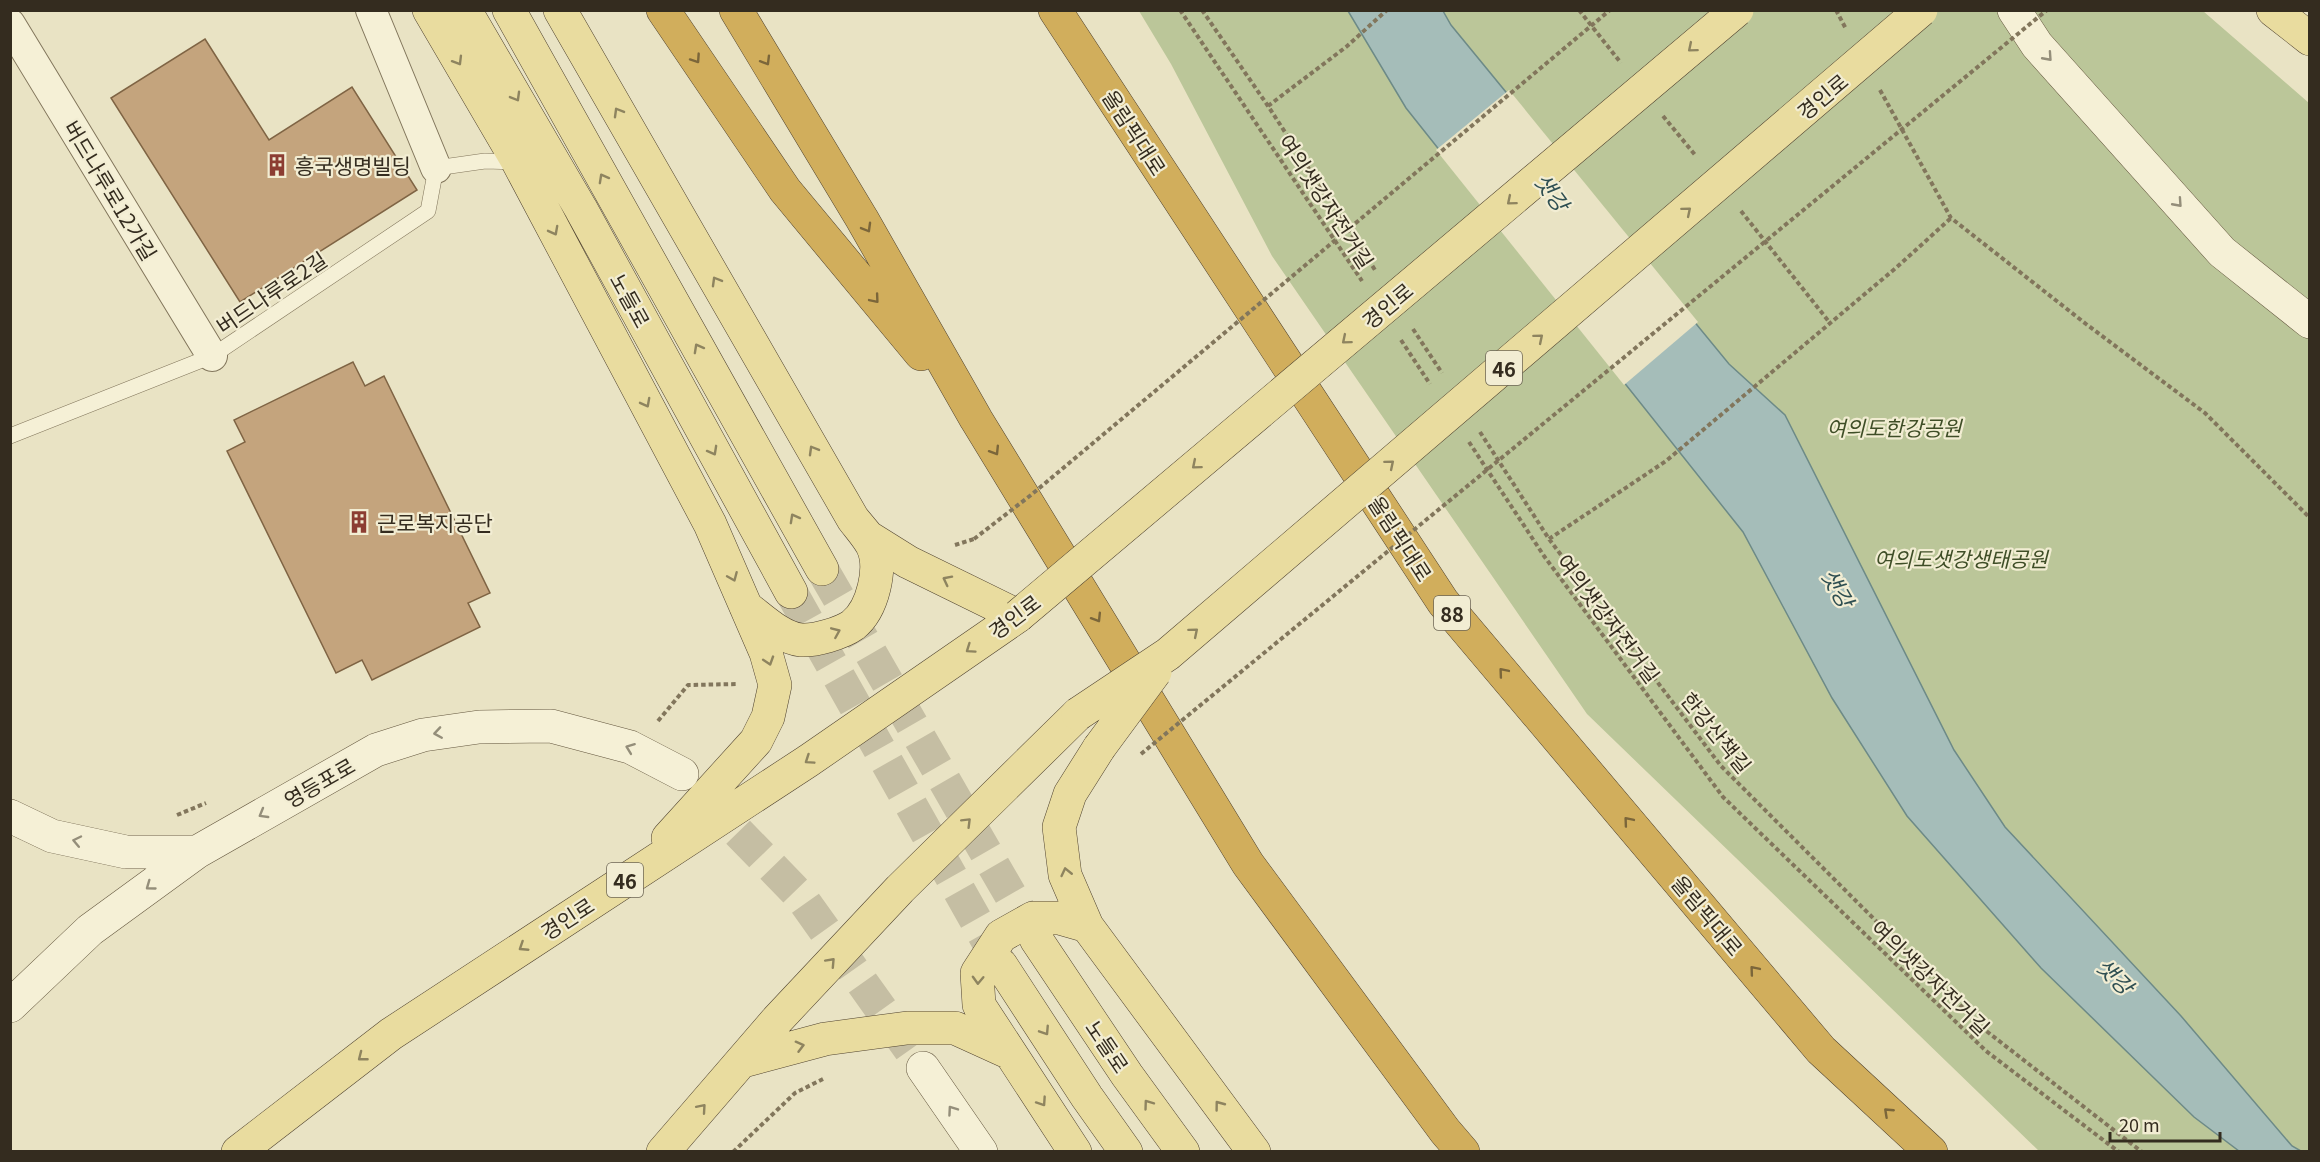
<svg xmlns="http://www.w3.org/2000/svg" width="2320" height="1162" viewBox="0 0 2320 1162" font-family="Georgia,'Noto Sans KR',serif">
  <rect width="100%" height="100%" fill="#e9e3c4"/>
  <path fill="#bbc699" d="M1139 11H2203L2309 103V1151H2039L1587 714 1272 256 1171 64Z"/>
  <path fill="#a5bdb9" stroke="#6d8a87" stroke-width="1.5" d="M1348 11H1443L1451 25 1729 364 1785 415 1954 750 2005 827 2181 1016 2292 1146 2301 1151H2239L2194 1117 2041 968 1907 816 1832 698 1743 532 1406 108Z"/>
  <path fill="#e9e3c4" d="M1509 90 1698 322 1624 385 1436 150Z"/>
  <path fill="#c4a47d" stroke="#7f6444" stroke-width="1.5" d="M205 39 269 140 352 87 417 190 240 302 111 98Z
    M353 362 365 386 384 376 490 593 468 603 480 627 372 680 362 660 336 673 227 451 245 442 234 420Z"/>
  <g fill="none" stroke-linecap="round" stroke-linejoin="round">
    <path stroke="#c5bea3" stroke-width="33" stroke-dasharray="33 16" stroke-linecap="butt" d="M704 797 801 897 923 1068"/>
    <path stroke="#c5bea3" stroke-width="33" stroke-dasharray="33 16" stroke-linecap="butt" d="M822 569 1036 939
      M791 592 1001 965"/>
    <g stroke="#82765c" stroke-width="16">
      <path id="lane" d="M10 436 212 356 428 211 436 168 485 161 518 162"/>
    </g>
    <g stroke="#82765c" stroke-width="32">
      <path id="street" d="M371 10 436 168
        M10 24 212 356"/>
    </g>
    <g stroke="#64573f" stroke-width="34">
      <path id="secondary" d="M2014 10 2037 45 2222 252 2310 322
        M10 816 52 836 126 852H197
        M10 1006 90 930 197 852 376 750 423 735 479 727 551 726 630 747 682 774
        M923 1068 981 1152"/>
    </g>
    <g stroke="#504330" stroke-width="34">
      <path id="primary" d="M429 10 518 162 710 524 766 653 775 685 768 717 756 741 668 838
        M465 10 581 209 791 592
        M509 10 822 569
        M560 10 853 519C859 527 867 536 872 545 883 567 873 609 853 625 842 633 815 641 801 640 781 638 762 619 746 607
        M2273 10 2310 39
        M1099 748 1070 794 1059 827 1065 875 1087 926 1254 1152
        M1036 939 1127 1075 1183 1152
        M1001 965 1087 1097 1126 1152
        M743 1061 825 1039 907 1028H955L1010 1053
        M238 1152 391 1034 808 761 1018 616 908 562 868 537 853 519
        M663 1152 777 1020 900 889 1078 714
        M1075 1152 979 1005 977 973 1001 936 1033 918H1059L1087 926"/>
    </g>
    <g stroke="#504330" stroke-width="34">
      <path id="highway" d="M663 10 785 190 921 354
        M736 10 862 219 976 419 1248 864 1445 1131 1463 1152
        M1055 10 1443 602 1821 1050 1931 1152"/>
    </g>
    <path stroke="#82765c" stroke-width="4" stroke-dasharray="4.5 3" stroke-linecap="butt" d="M1180 10 1362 281
      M1202 10 1268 106 1375 270
      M1579 10 1621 63
      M1836 10 1846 29
      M1880 90 1951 218 2086 324 2205 413 2310 518
      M1268 106 1346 47 1387 10
      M1663 116 1696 156
      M1741 211 1830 323
      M1413 329 1442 373
      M1401 340 1430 384
      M1480 432 1549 539 1721 766 1985 1030 2142 1152
      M1469 442 1544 556 1723 797 1986 1051 2119 1152
      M1549 539 1666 461 1897 267 1951 218
      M955 545 974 539
      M658 721 688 685 738 684
      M177 815 206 803
      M733 1152 795 1093 823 1079"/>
    <use href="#lane" stroke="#f5f0d6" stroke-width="15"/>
    <use href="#street" stroke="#f5f0d6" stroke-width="30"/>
    <use href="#secondary" stroke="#f5f0d6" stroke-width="33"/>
    <use href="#primary" stroke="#e9dc9f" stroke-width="33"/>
    <use href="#highway" stroke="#d1ae5c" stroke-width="33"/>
    <g stroke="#504330" stroke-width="34" stroke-linecap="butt">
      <path id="primary-bridge" d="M1018 616 1737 10
        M1078 714 1168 654 1921 10
        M1099 748 1155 672"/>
    </g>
    <path stroke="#82765c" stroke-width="4" stroke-dasharray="4.5 3" stroke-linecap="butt" d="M974 539 1031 495 1610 10
      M1141 754 2047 10"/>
    <use href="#primary-bridge" stroke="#e9dc9f" stroke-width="33"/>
  </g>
  <defs><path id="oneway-chevron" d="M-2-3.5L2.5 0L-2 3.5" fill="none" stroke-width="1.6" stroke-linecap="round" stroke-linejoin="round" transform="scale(1.5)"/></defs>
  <g stroke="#8e845f">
    <use href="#oneway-chevron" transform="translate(1692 48) rotate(140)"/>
    <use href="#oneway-chevron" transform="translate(458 61) rotate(59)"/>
    <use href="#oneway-chevron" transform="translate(516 97) rotate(60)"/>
    <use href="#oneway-chevron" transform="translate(618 112) rotate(-120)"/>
    <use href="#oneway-chevron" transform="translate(603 178) rotate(-119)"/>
    <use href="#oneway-chevron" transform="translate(1511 201) rotate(140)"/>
    <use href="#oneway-chevron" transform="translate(1687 211) rotate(-40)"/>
    <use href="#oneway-chevron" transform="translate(554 231) rotate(62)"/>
    <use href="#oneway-chevron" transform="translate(716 281) rotate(-120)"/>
    <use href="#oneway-chevron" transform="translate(1539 338) rotate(-40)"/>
    <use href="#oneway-chevron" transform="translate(1346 340) rotate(140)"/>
    <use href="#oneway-chevron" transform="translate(698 348) rotate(-119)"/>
    <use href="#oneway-chevron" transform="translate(646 403) rotate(62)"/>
    <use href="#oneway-chevron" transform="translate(813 450) rotate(-120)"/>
    <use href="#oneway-chevron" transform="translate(713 451) rotate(61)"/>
    <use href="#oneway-chevron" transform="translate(1390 464) rotate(-40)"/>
    <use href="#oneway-chevron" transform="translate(1196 465) rotate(140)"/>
    <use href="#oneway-chevron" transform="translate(794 518) rotate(-119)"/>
    <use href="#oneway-chevron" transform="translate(733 577) rotate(67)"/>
    <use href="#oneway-chevron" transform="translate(947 580) rotate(-153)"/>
    <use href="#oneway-chevron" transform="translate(836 632) rotate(-23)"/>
    <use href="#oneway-chevron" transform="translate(1194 632) rotate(-40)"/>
    <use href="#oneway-chevron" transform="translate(970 649) rotate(145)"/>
    <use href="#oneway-chevron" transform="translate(769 661) rotate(72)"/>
    <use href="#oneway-chevron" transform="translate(809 760) rotate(146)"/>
    <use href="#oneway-chevron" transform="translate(967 822) rotate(-45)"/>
    <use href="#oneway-chevron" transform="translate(1066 872) rotate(-103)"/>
    <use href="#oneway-chevron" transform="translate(523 947) rotate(147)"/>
    <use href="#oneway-chevron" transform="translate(831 962) rotate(-47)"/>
    <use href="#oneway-chevron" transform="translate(978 980) rotate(92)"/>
    <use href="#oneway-chevron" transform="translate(1045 1031) rotate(57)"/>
    <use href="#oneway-chevron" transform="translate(800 1046) rotate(-15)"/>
    <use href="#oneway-chevron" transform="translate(362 1057) rotate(142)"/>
    <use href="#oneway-chevron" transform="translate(1042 1102) rotate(56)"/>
    <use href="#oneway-chevron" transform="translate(1148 1104) rotate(-126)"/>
    <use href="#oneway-chevron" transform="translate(1219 1105) rotate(-127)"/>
    <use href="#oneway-chevron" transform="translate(702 1108) rotate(-49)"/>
  </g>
  <g stroke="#948e7a">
    <use href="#oneway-chevron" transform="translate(2048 57) rotate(48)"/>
    <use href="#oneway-chevron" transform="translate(2178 203) rotate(48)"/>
    <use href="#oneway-chevron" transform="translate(438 733) rotate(171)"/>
    <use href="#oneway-chevron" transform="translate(630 748) rotate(-159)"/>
    <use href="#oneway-chevron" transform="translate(263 814) rotate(150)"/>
    <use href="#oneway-chevron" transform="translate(77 841) rotate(-168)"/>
    <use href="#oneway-chevron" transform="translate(150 886) rotate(144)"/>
    <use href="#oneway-chevron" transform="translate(952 1110) rotate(-125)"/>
  </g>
  <g stroke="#7b663a">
    <use href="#oneway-chevron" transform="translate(696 59) rotate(56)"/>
    <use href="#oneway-chevron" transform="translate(766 61) rotate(59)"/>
    <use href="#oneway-chevron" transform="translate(867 228) rotate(60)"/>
    <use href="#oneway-chevron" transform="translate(875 299) rotate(50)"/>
    <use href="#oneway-chevron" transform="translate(995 451) rotate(58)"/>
    <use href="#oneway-chevron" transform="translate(1097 618) rotate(58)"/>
    <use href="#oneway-chevron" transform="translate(1503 672) rotate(-130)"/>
    <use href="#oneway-chevron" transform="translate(1628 821) rotate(-130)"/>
    <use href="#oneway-chevron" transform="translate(1754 970) rotate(-130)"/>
    <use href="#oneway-chevron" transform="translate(1888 1112) rotate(-137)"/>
  </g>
  <defs>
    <g id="building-bare" transform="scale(1.8)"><path d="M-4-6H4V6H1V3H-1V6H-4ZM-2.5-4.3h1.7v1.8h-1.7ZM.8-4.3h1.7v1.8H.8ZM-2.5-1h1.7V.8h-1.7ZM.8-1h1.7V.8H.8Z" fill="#8c3d32" stroke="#f2edd3" stroke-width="2.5" paint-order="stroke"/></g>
  </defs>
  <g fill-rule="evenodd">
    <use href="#building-bare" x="277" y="165"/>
    <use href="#building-bare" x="359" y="522"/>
  </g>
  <g text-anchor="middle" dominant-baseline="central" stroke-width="4.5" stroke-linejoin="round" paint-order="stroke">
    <g fill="#f2edd3" stroke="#6d6655" stroke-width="1.5">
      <rect x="1486" y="351" width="36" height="34" rx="4.5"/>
      <rect x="1434" y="596" width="36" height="34" rx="4.5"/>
      <rect x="607" y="863" width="36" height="34" rx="4.5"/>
    </g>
    <g font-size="20" font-weight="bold" fill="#342c1f">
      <text x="1504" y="368">46</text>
      <text x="1452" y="613">88</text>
      <text x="625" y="880">46</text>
    </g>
    <g font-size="21" fill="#342c1f" stroke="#f2edd3">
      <text transform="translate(1822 96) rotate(-40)">경인로</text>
      <text transform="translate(1135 132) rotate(57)">올림픽대로</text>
      <text transform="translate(111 190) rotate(59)">버드나루로12가길</text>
      <text transform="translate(1327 201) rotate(57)">여의샛강자전거길</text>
      <text transform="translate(271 292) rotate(-34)">버드나루로2길</text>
      <text transform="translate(631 300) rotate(61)">노들로</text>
      <text transform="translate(1387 305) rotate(-40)">경인로</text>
      <text transform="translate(1401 538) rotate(57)">올림픽대로</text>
      <text transform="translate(1014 616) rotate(-37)">경인로</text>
      <text transform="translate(1609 618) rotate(53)">여의샛강자전거길</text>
      <text transform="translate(1717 732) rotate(51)">한강산책길</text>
      <text transform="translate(319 782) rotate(-30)">영등포로</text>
      <text transform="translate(1708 915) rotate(50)">올림픽대로</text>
      <text transform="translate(567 918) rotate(-33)">경인로</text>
      <text transform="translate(1931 977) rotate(44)">여의샛강자전거길</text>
      <text transform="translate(1108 1046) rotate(56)">노들로</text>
    </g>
    <g font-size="21" fill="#342c1f" stroke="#f2edd3" text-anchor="start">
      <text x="295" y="165">흥국생명빌딩</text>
      <text x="377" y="522">근로복지공단</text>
    </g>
    <g font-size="21" font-style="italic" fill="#3f4e27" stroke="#f2edd3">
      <text x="1894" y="427">여의도한강공원</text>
      <text x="1961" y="558">여의도샛강생태공원</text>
    </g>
    <g font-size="22" font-style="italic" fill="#2f4f52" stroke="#f2edd3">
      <text transform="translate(1553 191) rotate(54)">샛강</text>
      <text transform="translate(1839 587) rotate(60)">샛강</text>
      <text transform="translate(2116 975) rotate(45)">샛강</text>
    </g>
  </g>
  <rect width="2320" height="1162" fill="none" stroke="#342c1f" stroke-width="24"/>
  <path d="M2110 1132v9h110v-9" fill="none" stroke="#342c1f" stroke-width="3"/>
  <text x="2119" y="1132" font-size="18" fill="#342c1f" stroke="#f2edd3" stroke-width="4.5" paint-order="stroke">20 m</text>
</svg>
